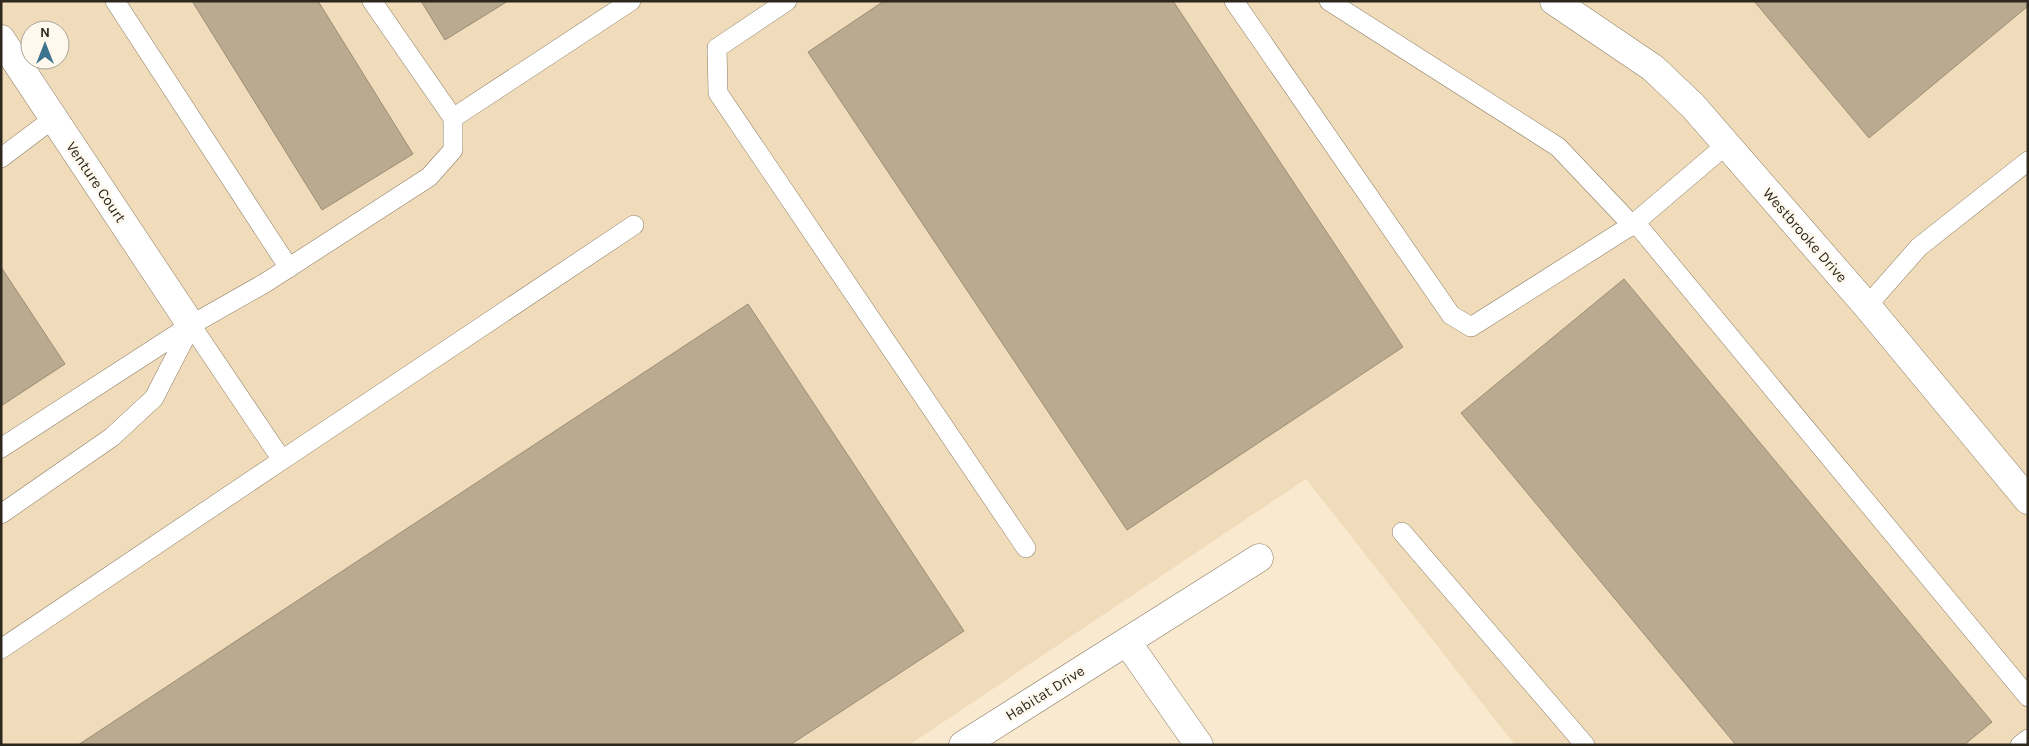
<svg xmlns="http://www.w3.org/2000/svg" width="2029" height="746" viewBox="0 0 2029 746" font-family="Karla,sans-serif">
  <rect width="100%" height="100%" fill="#f9e9ce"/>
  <path fill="#f0dcba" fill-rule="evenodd" d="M1 1H2028V745H1515L1306 479 909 745H1ZM30 30H60V60H30Z"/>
  <path fill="#b9aa90" stroke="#9c8d74" d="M192 1H318L413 154 322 210Z
    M421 1H508L445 40Z
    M884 1H1173L1403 347 1127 530 808 52Z
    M1754 1H2028V6L1869 138Z
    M1 267 65 364 1 406Z
    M1624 279 1992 722 1964 745H1736L1461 413Z
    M748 304 964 631 790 745H78Z"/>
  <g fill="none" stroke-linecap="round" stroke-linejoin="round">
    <g stroke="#8c7d65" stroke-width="20">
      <path id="service" d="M115 1 289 268
        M372 1 453 118
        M787 1 717 48 718 93 1026 548
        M1234 1 1451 315 1471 327 1632 225 1558 147 1329 1
        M1726 145 1632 225 1640 228 2028 697
        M1 158 54 118
        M1867 306 1919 247 2028 161
        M191 325 282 460 634 225
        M1 448 191 325 265 283 429 177 453 150V118L631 1
        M1 514 112 437 154 398 191 326
        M1402 532 1585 745
        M1 649 282 460
        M2020 745 2028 739"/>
    </g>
    <g stroke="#8c7d65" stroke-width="29">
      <path id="minor" d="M1554 1 1653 68 1693 106 1867 306 2028 500
        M1 39 191 325
        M1127 642 1199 745
        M963 745 1259 558"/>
    </g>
    <use href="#service" stroke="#fff" stroke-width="19"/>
    <use href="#minor" stroke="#fff" stroke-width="28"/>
  </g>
  <g text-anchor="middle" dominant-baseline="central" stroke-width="4.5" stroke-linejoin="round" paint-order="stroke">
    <g font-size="15" fill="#2d271d" stroke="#fef8ed">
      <text transform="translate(96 182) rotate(56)">Venture Court</text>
      <text transform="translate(1805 235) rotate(49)">Westbrooke Drive</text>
      <text transform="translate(1045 693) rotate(-32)">Habitat Drive</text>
    </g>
  </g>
  <rect width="2029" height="746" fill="none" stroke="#2d271d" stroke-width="5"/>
  <g transform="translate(45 45)"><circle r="24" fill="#fef8ed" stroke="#aaa49a"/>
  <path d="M0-4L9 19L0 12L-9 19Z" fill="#3c748f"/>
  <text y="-8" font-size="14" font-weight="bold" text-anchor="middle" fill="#2d271d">N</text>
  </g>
</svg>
